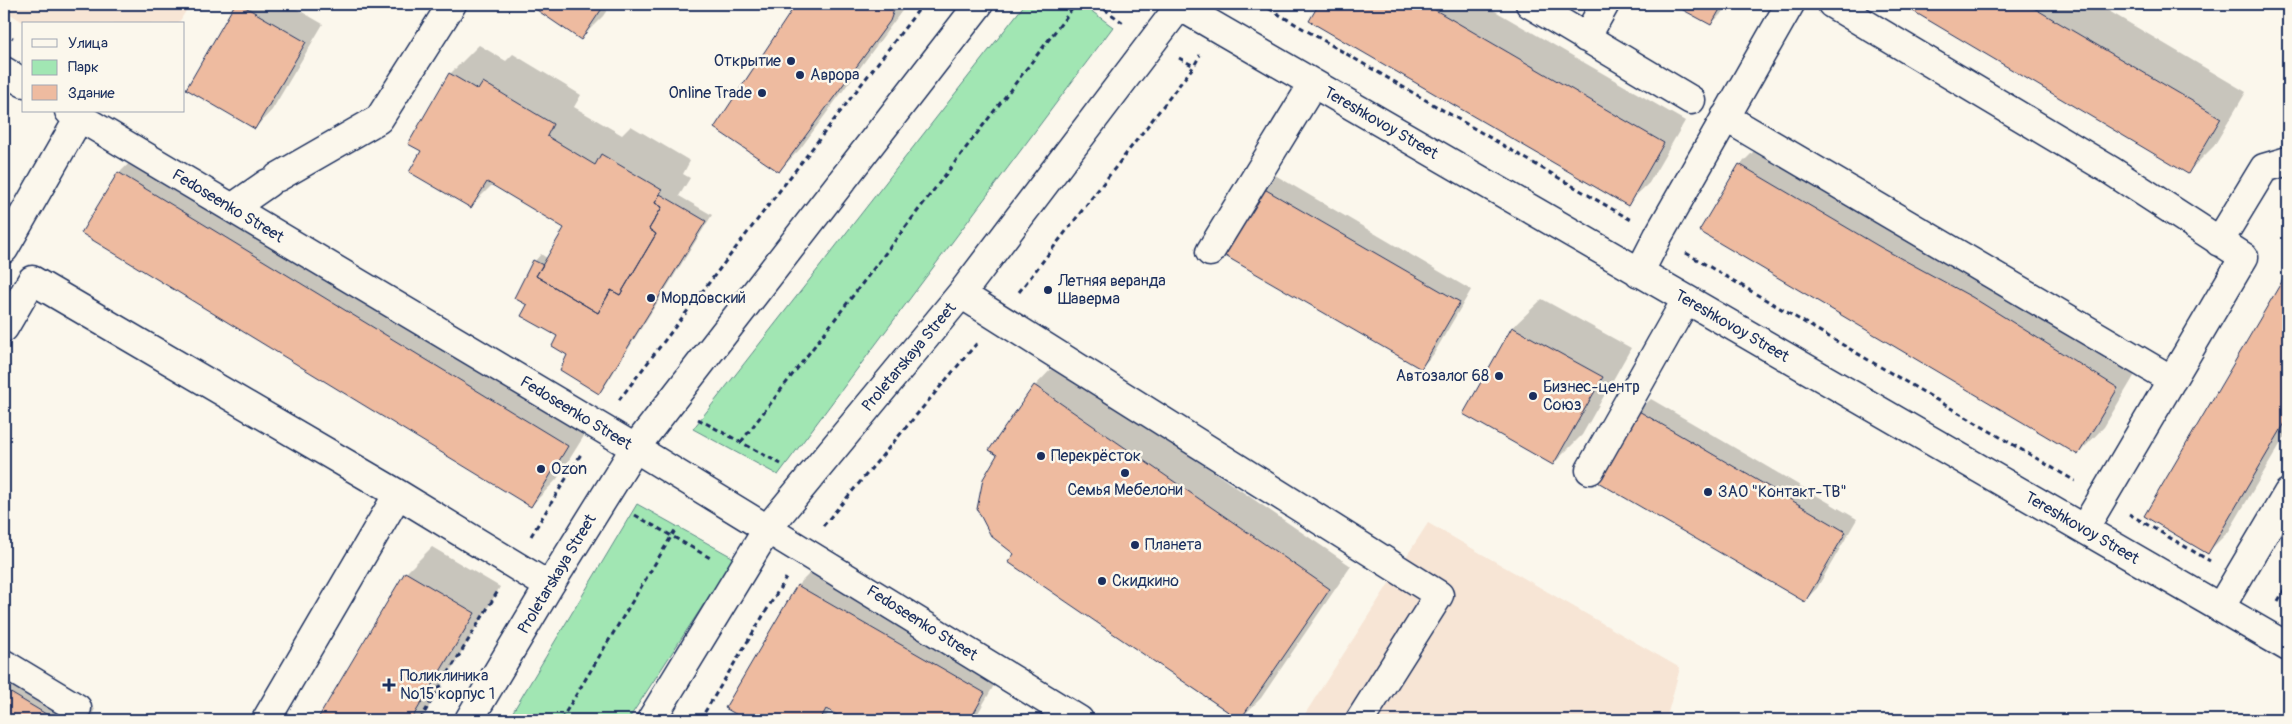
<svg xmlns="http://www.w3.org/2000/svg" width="2292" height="724" viewBox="0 0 2292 724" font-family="Pangolin,sans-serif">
  <rect width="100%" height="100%" fill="#fbf7ec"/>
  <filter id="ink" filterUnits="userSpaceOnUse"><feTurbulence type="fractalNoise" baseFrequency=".02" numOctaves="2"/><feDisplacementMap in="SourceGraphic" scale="10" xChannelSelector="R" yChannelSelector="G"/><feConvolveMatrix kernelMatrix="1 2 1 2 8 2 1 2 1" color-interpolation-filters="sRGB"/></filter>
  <g filter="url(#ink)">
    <path fill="#f7e5d5" d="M4 4H190L178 24H26L4 10Z
      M1428 523 1680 668 1666 720H1301Z"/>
    <path fill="#a1e6b3" stroke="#5e8a88" d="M1025 4H1082L1113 27 778 475 693 429Z
      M637 504 734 558 628 720H508Z"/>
    <path fill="#0003" d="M236 4H288L323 24 272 110 255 128 187 88Z
      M530 4H611L603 16 581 38Z
      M798 4H907L800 149 779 171 716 128Z
      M1320 4H1483L1685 121 1649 183 1627 204 1310 20Z
      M1675 4H1731L1711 24Z
      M1903 4H2097L2246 92 2214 146 2188 172Z
      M479 45 506 61 513 54 581 95 574 107 622 135 631 126 690 161 683 174 690 178 679 196 712 215 605 386 599 392 569 355 559 336 529 305 515 297 535 261 541 254 548 259 566 227 493 184 471 206 423 151 409 143 450 74Z
      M1766 139 2143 361 2104 427 2078 454 1740 165Z
      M146 147 594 420 557 479 531 506 119 173Z
      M1275 175 1471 290 1433 355 1420 368 1262 188Z
      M2288 274V431L2229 531 2208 552 2145 515Z
      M1542 299 1631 348 1582 435 1553 464 1465 414 1513 327Z
      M1056 364 1351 566 1261 698 1239 720 1010 562 1016 554 999 455 1035 386Z
      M1651 399 1857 519 1817 588 1804 601 1638 411Z
      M432 547 500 587 421 720H319L406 573Z
      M810 573 997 680 974 720H848L830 710 824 720H749L727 708 798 585Z
      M4 655 95 709 89 720H4Z"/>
    <path fill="#eebba0" stroke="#1b2f5e" d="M235 4H240L306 42 255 129 186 89Z
      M528 4H605L581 40Z
      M796 4H896L890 21 779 172 714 128Z
      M1319 4H1425L1664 143 1628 206 1309 21Z
      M1672 4H1723L1711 25Z
      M1901 4H2027L2221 118 2188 174Z
      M449 73 478 90 483 82 553 124 547 136 595 165 601 154 662 190 655 203 662 207 649 229 656 234 620 295 611 290 598 313 536 276 564 228 487 182 471 208 409 172 421 151 408 144Z
      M1739 164 1880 247 1972 297 2118 388 2078 455 1699 231Z
      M118 172 568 446 531 507 81 233Z
      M1261 187 1460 302 1421 369 1222 254Z
      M660 194 706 221 599 394 560 370 567 355 552 346 557 336 521 316 527 305 514 298 533 260 543 265 536 276 598 313 611 290 620 295 656 234 649 229 662 207 655 203Z
      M2288 271V418L2208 554 2144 516Z
      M1512 327 1603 377 1553 465 1463 414Z
      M1034 385 1330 589 1240 720 1008 562 1014 554 991 536 977 509 983 479 997 455 989 450Z
      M1637 410 1846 532 1805 602 1596 481Z
      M405 572 475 613 411 720H317Z
      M797 585 985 693 970 720H846L826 709 820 720H746L725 708Z
      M4 689 56 720H4Z"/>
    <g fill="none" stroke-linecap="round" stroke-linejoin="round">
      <g stroke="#1b2f5e" stroke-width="31">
        <path id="minor" d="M1176 4 2288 647
          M1530 4 1691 100
          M1832 4 2110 170 2244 257 2084 529
          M1586 38 1605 4
          M4 71 24 83
          M69 111 635 448 1079 720
          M1725 117 2172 380
          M278 177 379 119 452 4
          M232 208 268 183
          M2219 242 2264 168 2288 161
          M4 249 79 118
          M1210 252 1313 84
          M1639 273 1658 236 1790 4
          M961 294 1439 595 1360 720
          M4 328 32 280 398 494 549 586
          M1590 470 1686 300
          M2220 608 2288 493
          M4 664 77 708
          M266 720 398 494
          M469 720 549 586 635 448 979 4
          M651 720 768 528 961 294 1181 4"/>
      </g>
      <path stroke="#1b2f5e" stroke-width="3" stroke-dasharray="5 4" stroke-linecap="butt" d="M1097 4 1125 24
        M1261 4 1631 220
        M4 33 13 38
        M1179 58 1194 66
        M1686 253 2075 481
        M1019 292 1194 66 1200 55
        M619 400 923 4
        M698 419 781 464
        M741 442 1076 4
        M2129 514 2210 561
        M635 515 712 559
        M823 526 977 343
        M531 536 581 454
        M2278 601 2288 583
        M420 720 498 591
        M561 720 677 527
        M700 720 786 578"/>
      <use href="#minor" stroke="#fbf7ec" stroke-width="28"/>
    </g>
  </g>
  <g fill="#1b2f5e" stroke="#fbf7ec" stroke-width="2">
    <circle cx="791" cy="61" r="5"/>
    <circle cx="800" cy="75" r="5"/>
    <circle cx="762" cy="93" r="5"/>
    <circle cx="1048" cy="290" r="5"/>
    <circle cx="651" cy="298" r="5"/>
    <circle cx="1499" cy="376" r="5"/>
    <circle cx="1533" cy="396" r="5"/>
    <circle cx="1041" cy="456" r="5"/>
    <circle cx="541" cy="469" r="5"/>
    <circle cx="1125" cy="473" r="5"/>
    <circle cx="1708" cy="492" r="5"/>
    <circle cx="1135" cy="545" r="5"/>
    <circle cx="1102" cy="581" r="5"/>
    <path d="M386.5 677.5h5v5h5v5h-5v5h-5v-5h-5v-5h5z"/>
  </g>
  <g text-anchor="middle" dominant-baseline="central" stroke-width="5" stroke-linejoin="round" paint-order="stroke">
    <g font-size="16" fill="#1b2f5e" stroke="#fbf7ec" text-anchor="start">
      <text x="781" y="61" text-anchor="end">Открытие</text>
      <text x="810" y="75">Аврора</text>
      <text x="752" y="93" text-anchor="end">Online Trade</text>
      <text x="1058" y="281">Летняя веранда<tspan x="1058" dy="18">Шаверма</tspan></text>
      <text x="661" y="298">Мордовский</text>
      <text x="1489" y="376" text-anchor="end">Автозалог 68</text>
      <text x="1543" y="387">Бизнес-центр<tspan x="1543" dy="18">Союз</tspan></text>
      <text x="1051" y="456">Перекрёсток</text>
      <text x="551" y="469">Ozon</text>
      <text x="1125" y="490" text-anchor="middle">Семья Мебелони</text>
      <text x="1718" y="492">ЗАО "Контакт-ТВ"</text>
      <text x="1145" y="545">Планета</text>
      <text x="1112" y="581">Скидкино</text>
      <text x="400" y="676">Поликлиника<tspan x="400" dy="18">№15 корпус 1</tspan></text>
    </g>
    <g font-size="16" fill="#1b2f5e" stroke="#fbf7ec">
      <text transform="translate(1381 123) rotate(30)">Tereshkovoy Street</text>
      <text transform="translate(228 206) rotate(31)">Fedoseenko Street</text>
      <text transform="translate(1732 326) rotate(30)">Tereshkovoy Street</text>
      <text transform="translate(909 357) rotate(-50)">Proletarskaya Street</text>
      <text transform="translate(576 413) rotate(31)">Fedoseenko Street</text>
      <text transform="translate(2082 528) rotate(30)">Tereshkovoy Street</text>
      <text transform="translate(557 574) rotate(-59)">Proletarskaya Street</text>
      <text transform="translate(922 623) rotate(32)">Fedoseenko Street</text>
    </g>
  </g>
  <rect width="2292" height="724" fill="none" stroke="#fbf7ec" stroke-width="20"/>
  <rect x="10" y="10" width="2272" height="704" fill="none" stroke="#1b2f5e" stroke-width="2" filter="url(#ink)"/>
  <rect x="22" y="22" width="162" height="90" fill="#fbf7ec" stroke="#a1a7b3"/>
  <rect x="32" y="39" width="25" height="8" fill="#fbf7ec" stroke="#a1a7b3"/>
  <text x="68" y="48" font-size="15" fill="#1b2f5e">Улица</text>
  <rect x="32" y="60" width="25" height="15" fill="#a1e6b3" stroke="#a1a7b3"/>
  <text x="68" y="72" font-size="15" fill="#1b2f5e">Парк</text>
  <rect x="32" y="85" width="25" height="15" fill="#eebba0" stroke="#a1a7b3"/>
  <text x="68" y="98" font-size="15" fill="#1b2f5e">Здание</text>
</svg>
